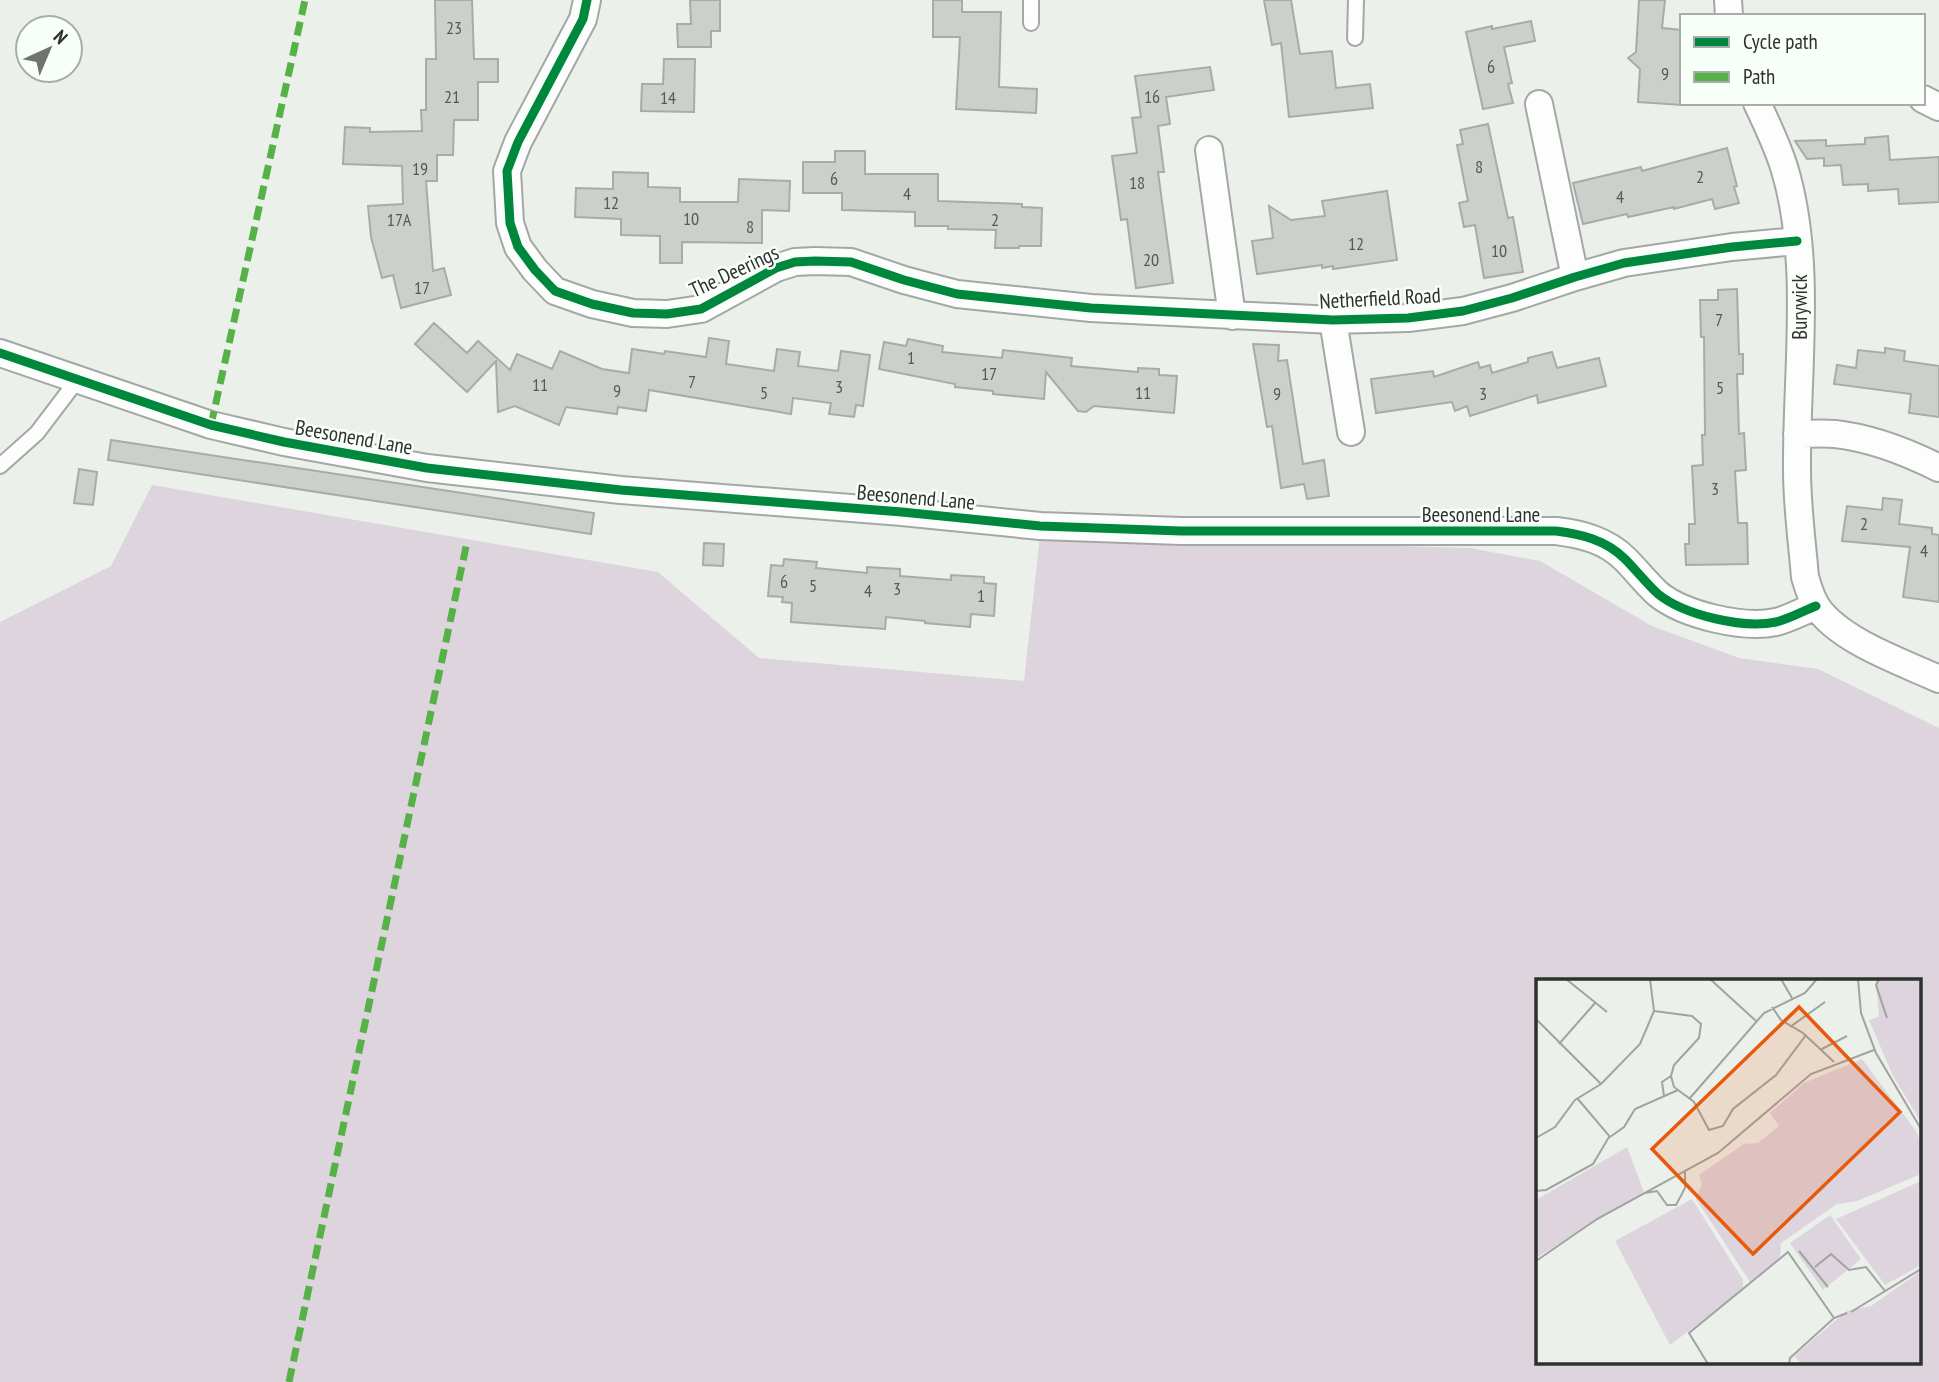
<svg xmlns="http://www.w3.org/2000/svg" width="1939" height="1382" viewBox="0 0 1939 1382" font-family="'PT Sans Narrow',sans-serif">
  <rect width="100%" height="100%" fill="#ebf0eb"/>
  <path fill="#ddd4de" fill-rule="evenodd" d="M152 485 658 572 759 658 1024 681 1040 536 1470 548 1540 561 1652 626 1739 658 1818 669 1939 728V1382H0V622L111 566ZM1538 981H1920V1363H1538Z"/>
  <path fill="#cbd0cc" stroke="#a8aca8" stroke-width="2" d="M435 0H472L474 59H498V82H478V120H454L453 155H437V181H426L433 271 444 268 451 295 401 308 393 275 382 278 371 237 368 206 403 204 402 166 343 164 345 127 370 128V132L422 131 421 110H426V59H436Z
    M690 0H720V31H711V47H678L677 24H691Z
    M933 0H962V12H1001L999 87 1037 89 1036 113 956 109 960 37H933Z
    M1264 0H1291L1300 54 1332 51 1336 88 1370 84 1373 108 1289 117 1281 43 1272 45Z
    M1639 0H1665L1662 28 1682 30V105L1638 102 1640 69 1628 58 1636 52Z
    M1531 21 1535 41 1504 47 1512 83 1508 84 1513 103 1483 109 1466 32 1492 26V29Z
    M664 59H695L694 112 641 111 642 84H663Z
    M1210 67 1214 90 1166 97 1170 124 1158 126 1164 172H1158L1173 283 1136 288 1127 219 1121 220 1112 156 1137 153 1132 118 1141 117 1135 76Z
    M1488 124 1508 218 1513 217 1523 272 1484 278 1475 225 1464 227 1459 203 1468 201 1457 145 1463 144 1460 130Z
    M1888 136 1890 160 1939 157V202L1899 204 1898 189 1868 191V184L1843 185 1841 165 1824 166V158L1807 159 1795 141 1826 140V146L1865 144V138Z
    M1727 148 1737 186 1734 187 1739 203 1715 209 1712 199 1674 209V207L1628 217 1627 214 1583 224 1573 183 1641 167 1642 171Z
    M835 151H865V174H938V201L1022 204V207L1042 208 1041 246H1019V248H995L996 230 948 229V226H915V212L842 210V193H803V162H835Z
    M613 172 648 173V187L680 188V202H738L739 179 790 181 789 211 762 210V243L682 242V263H660V236L621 235V219L575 217 576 188 613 189Z
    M1387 191 1397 260 1333 269V266L1322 268V265L1257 274 1252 241 1273 238 1269 206 1291 220 1325 216 1322 201Z
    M1737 289 1739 354H1743V374H1737L1739 434 1744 433 1746 470 1735 471 1738 523H1747L1748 564 1686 565 1685 544H1689V524H1695L1692 466 1703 465 1702 435H1705L1704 337H1701L1700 300H1718V290Z
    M434 323 467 353 478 341 510 370 517 354 552 369 560 351 602 369 629 373 632 349 664 354 665 351 706 357 709 338 729 341 726 364 774 371 777 349 800 352 798 366 838 371 841 351 870 355 863 406 856 405 854 417 829 414 831 403 793 398 791 414 649 390 646 411 618 407 617 414 566 407 559 425 515 406 498 412 496 361 467 392 415 344Z
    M908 339 943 346 942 352 1002 358 1003 350 1072 358 1071 366 1138 372V368L1159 369V375L1177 376 1174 413 1094 406 1086 412 1078 411 1046 372 1044 399 993 394V391L955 387V384L879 369 884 342 906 346Z
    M1253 344 1279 345 1278 361 1287 360 1303 464 1324 460 1329 496 1307 499 1304 484 1281 488 1272 426 1267 427Z
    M1885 348 1905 351 1904 361 1939 366V417L1909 413 1911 394 1834 384 1837 365 1856 368 1858 350 1885 353Z
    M1552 352 1557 368 1599 358 1606 386 1538 403 1537 395 1470 416 1467 406 1455 411 1452 402 1376 413 1371 379 1433 371 1434 377 1478 362 1480 368 1490 365 1492 373 1528 362V358Z
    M111 440 594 513 591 534 108 460Z
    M79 469 97 472 93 505 74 503Z
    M1883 498 1902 500 1899 524 1932 528V534L1939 535V602L1903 597 1910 547 1842 541 1847 506 1882 510Z
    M704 543 724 544 723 566 703 565Z
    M784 559 817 562 816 568 867 573V567L900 569V576L951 580V575L984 577V583L996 584 994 616 971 614 970 627 925 623V621L886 617 885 629 791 622 792 603 782 602 783 597 768 596 771 565 783 566Z"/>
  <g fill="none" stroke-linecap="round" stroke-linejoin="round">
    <g stroke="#a4a8a4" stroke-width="18">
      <path id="lane" d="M1031 0V23
        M1355 38 1356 0
        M0 466 37 433 78 379"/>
    </g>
    <g stroke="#a4a8a4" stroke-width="30">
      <path id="street" d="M587 0 583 19 518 142 507 171 510 223 518 247 535 270 555 291 592 304 633 313 667 314 701 309 776 268 795 262 815 261 851 262 904 280 957 294 1091 308 1333 320 1408 318 1463 311 1512 298 1575 277 1624 263 1732 247 1797 241
        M1728 0 1729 16
        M1923 99 1939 107
        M1757 103C1767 124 1777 145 1784 167 1813 261 1796 373 1797 470 1797 506 1802 541 1805 577 1808 587 1811 598 1817 607 1840 641 1902 662 1939 679
        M1539 104 1575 277
        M1209 150 1232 316
        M1333 320 1351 432
        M0 353 211 425 284 442 427 468 621 490 902 512 1040 526 1181 531H1556C1581 534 1606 540 1625 559 1636 570 1646 583 1658 594 1684 615 1743 629 1776 622 1789 619 1803 611 1816 606
        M1797 434C1810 434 1823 433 1835 434 1871 438 1907 452 1939 468"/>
    </g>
    <use href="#lane" stroke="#fcfdfc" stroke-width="14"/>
    <use href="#street" stroke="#fcfdfc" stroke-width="26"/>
    <path stroke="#56b246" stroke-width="7" stroke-dasharray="14 7" stroke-linecap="butt" d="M211 425 305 0
      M289 1382 467 542"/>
    <g stroke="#f8fff9" stroke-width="13">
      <path id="cycleway" d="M587 0 583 19 518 142 507 171 510 223 518 247 535 270 555 291 592 304 633 313 667 314 701 309 776 268 795 262 815 261 851 262 904 280 957 294 1091 308 1333 320 1408 318 1463 311 1512 298 1575 277 1624 263 1732 247 1797 241
        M0 353 211 425 284 442 427 468 621 490 902 512 1040 526 1181 531H1556C1581 534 1606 540 1625 559 1636 570 1646 583 1658 594 1684 615 1743 629 1776 622 1789 619 1803 611 1816 606"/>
    </g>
    <use href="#cycleway" stroke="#00873e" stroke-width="9"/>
  </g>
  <g text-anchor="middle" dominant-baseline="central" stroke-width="5" stroke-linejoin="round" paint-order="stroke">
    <g font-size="18" fill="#555a56">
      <text x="454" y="27">23</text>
      <text x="1491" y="66">6</text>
      <text x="1665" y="73">9</text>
      <text x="452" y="96">21</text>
      <text x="1152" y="96">16</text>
      <text x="668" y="97">14</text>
      <text x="1479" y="166">8</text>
      <text x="420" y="168">19</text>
      <text x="1700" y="176">2</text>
      <text x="834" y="178">6</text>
      <text x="1137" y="182">18</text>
      <text x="907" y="193">4</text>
      <text x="1620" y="196">4</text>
      <text x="611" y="202">12</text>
      <text x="691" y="218">10</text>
      <text x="399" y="219">17A</text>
      <text x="995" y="219">2</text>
      <text x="750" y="226">8</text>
      <text x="1356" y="243">12</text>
      <text x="1499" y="250">10</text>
      <text x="1151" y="259">20</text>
      <text x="422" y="287">17</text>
      <text x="1719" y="319">7</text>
      <text x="911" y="357">1</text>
      <text x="989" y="373">17</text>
      <text x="692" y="381">7</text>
      <text x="540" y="384">11</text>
      <text x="839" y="386">3</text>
      <text x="1720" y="387">5</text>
      <text x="617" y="390">9</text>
      <text x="764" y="392">5</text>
      <text x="1143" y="392">11</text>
      <text x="1277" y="393">9</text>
      <text x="1483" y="393">3</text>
      <text x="1715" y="488">3</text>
      <text x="1864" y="523">2</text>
      <text x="1924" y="550">4</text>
      <text x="784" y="581">6</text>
      <text x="813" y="585">5</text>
      <text x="897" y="588">3</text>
      <text x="868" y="590">4</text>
      <text x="981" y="595">1</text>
    </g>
    <g font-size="21" fill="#2e322f" stroke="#f8fff9">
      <text transform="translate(734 271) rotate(-25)">The Deerings</text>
      <text transform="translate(1380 298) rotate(-3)">Netherfield Road</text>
      <text transform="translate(1799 307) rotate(-90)">Burywick</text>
      <text transform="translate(354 437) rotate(10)">Beesonend Lane</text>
      <text transform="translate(916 497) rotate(5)">Beesonend Lane</text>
      <text x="1481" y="514">Beesonend Lane</text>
    </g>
  </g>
  <g transform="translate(1536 979)">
    <rect width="385" height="385" fill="#ebf0eb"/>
    <path d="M340 0H385V143L357 97 333 41 343 38ZM326 80 380 152 385 164V195L321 222 301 225 245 264 244 278 214 303 160 220 166 205 163 196 208 165 222 164 243 147 234 134 268 104ZM91 168 108 213 0 279V221ZM385 202V286L349 306 300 240ZM156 220 207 301V311L134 366 79 262ZM294 236 325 280 287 311 254 264ZM385 292V385H266L258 377 311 332 335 327Z" fill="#ddd4de"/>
    <path fill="none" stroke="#9fa4a0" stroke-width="2" d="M30 0 71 33M174 0 220 42M245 0 256 19M322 0 325 34 340 74 385 150M343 0 340 6 351 39M236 28 245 41 267 54 298 83M118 32 156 37 165 45 163 59 138 86 135 97 138 108 158 123 173 151 187 147 197 130 240 96 270 56M0 40 65 105M254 48 289 23M23 65 59 24M284 71 311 57M128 117 126 103 135 97M41 119 74 158 88 148 99 130 142 111M154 119 228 34 269 14 281 0M0 159 19 148 39 121 65 105 104 65 118 32 114 0M0 212 10 211 57 185 73 158M109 214 121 212 131 226H140L149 209V193M263 272 292 308M0 282 61 240 182 174 275 95 338 71M279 288 295 275 313 291 330 288 349 312M315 333 385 290M172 385 153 354 252 273 298 339M253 385 254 379 298 339 311 334"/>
    <path fill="#e8590c" fill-opacity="0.15" stroke="#e8590c" stroke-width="3.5" d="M263 28 364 133 217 275 116 170Z"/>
    <rect width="385" height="385" fill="none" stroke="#2e322f" stroke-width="3.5"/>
  </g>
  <rect x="1680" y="14" width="245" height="91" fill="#f8fff9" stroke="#a7ada8" stroke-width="2"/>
  <rect x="1694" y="37" width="35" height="10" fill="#00873e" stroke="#a7ada8" stroke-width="2"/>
  <text x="1743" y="49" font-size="21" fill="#2e322f">Cycle path</text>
  <rect x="1694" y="72" width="35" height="10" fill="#56b246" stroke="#a7ada8" stroke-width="2"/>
  <text x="1743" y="84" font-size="21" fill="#2e322f">Path</text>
  <g transform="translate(49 49) rotate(44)"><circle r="33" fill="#f8fff9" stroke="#a7ada8" stroke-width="2"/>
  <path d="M0-5L12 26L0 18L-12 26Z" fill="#707471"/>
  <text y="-10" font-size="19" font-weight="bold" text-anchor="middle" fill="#2e322f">N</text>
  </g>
</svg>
